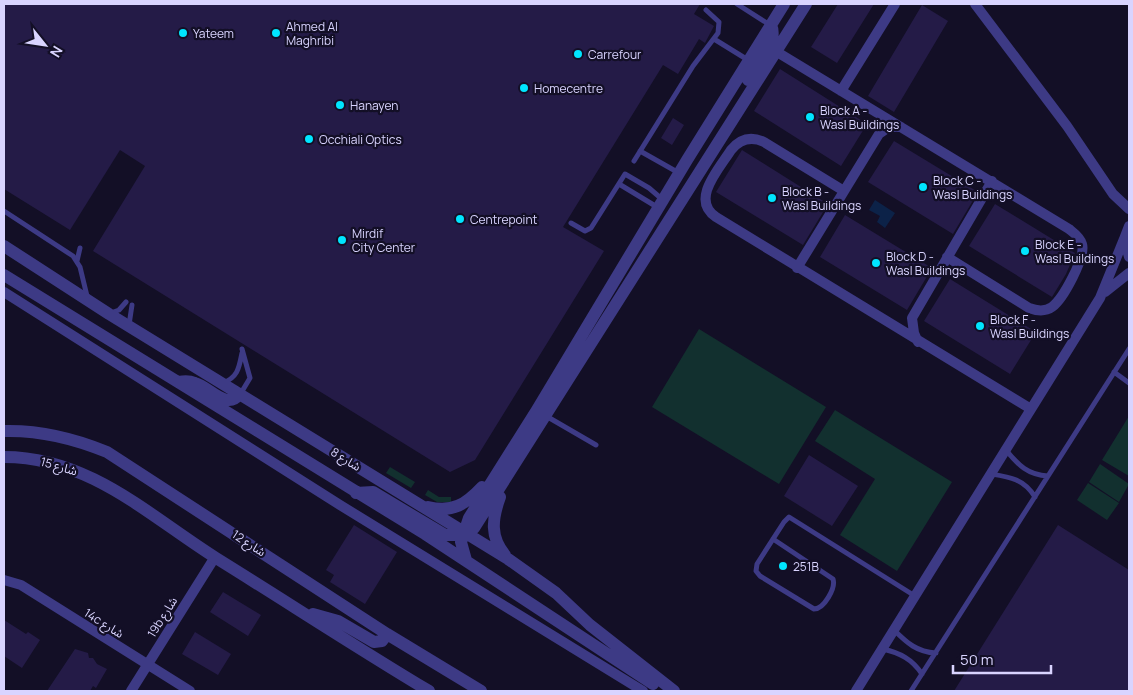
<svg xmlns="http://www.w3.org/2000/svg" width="1133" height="695" viewBox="0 0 1133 695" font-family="Manrope,'Noto Sans Arabic',sans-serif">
  <rect width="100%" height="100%" fill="#130f26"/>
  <path fill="#12302f" d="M699 329 826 407 779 484 652 407Z
    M835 410 952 482 897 571 840 535 875 479 815 441Z
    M1129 416V476L1102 460Z
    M1100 464 1129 484 1119 502 1089 482Z
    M390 467 415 482 411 488 386 473Z
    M1088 483 1119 503 1107 520 1077 500Z
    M428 490 439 497H451V502H437L425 495Z"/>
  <path fill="#0c2248" d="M875 200 895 213 885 228 877 222 880 216 869 210Z"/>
  <path fill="#241b47" d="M4 4H700L694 14 714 26 705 43 699 39 678 74 663 65 563 227 604 251 475 460 450 472 93 251 145 166 120 150 70 230 4 189Z
    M838 4H874L837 63 811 47Z
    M922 5 948 21 894 112 868 96Z
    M780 69 867 124 841 166 754 111Z
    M673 118 684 125 672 145 661 138Z
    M894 141 978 192 953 234 868 182Z
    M742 150 828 204 803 245 716 192Z
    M995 204 1075 253 1066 274 1052 297 969 246Z
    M845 215 932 268 907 310 820 257Z
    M950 279 1036 332 1010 374 924 321Z
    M809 455 858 486 832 526 784 496Z
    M354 525 397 552 365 604 330 582 334 575 326 570Z
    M1058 525 1129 570V691H954Z
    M223 592 261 615 248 636 210 612Z
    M4 620 26 634 28 632 40 640 22 668 4 656Z
    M195 632 231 654 218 675 182 654Z
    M75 649 88 653 89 658H93L97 664 107 669 96 688 93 686 90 691H47Z"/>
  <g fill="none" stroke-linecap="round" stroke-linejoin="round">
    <path stroke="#3d3a85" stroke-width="5" d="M737 4 770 25
      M714 39 748 60
      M640 151 679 173
      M634 161 693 66 718 33 719 22 706 10
      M619 184 657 207
      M4 211 73 256 80 267 87 296
      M571 223 585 231 591 228 625 174 649 188 663 200
      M77 261 80 248
      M111 313 119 310 126 302
      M129 325 132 305
      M1114 372 1129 383
      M223 383C238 377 239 368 242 353
      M241 393 250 378 242 349
      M546 416 596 445
      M1006 450C1018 465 1028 475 1048 476
      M991 474C1010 477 1024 479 1035 497
      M773 539 833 579C836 588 824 609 814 609L760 576 756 571 757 564 784 522 789 517 915 596
      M894 630C907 643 917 652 936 653
      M883 649C900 653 912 659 922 674
      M911 691 1129 349"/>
    <path stroke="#3d3a85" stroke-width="10" d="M975 4 1067 126 1113 194 1129 209
      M777 52 1069 229C1074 233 1080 237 1082 244 1086 257 1063 299 1052 307 1045 312 1037 311 1029 308L947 257
      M841 91 895 4
      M844 191 764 142C751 136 740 139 731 150 719 169 690 200 716 217L1031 409
      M1129 226 1124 239 1129 257
      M797 268 879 134 889 127H901
      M4 292 340 505 643 691
      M1105 292 1129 273
      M918 342 914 333 912 318 992 181
      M4 580 21 585 190 691
      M131 691 215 557
      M856 691 1100 298 1124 239"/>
    <path stroke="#3d3a85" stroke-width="12" d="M748 80C757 66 779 43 771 25
      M4 246 109 314 508 559 556 593 590 625 674 691
      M4 275 425 534 653 684
      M179 382C184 381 190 381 195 383 210 387 226 411 240 394
      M4 431C41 430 73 438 107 452L387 634 481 691
      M4 457C89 457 148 515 216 558 287 602 357 648 429 691
      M356 493 373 492 445 535H454L474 528 806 4
      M500 497C492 519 490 537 505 555
      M428 507C453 513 466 504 482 487
      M466 560 461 542 469 518 537 410 687 160 784 4
      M313 614 338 621 374 642 382 641 387 634"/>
  </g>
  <g fill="#00e5ff" stroke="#130f26" stroke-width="2">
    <circle cx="183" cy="33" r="5"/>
    <circle cx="276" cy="33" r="5"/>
    <circle cx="578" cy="54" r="5"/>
    <circle cx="524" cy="88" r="5"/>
    <circle cx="340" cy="105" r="5"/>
    <circle cx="810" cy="117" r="5"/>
    <circle cx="309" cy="139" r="5"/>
    <circle cx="923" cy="187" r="5"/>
    <circle cx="772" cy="198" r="5"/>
    <circle cx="460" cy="219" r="5"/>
    <circle cx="342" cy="240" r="5"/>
    <circle cx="1025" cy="251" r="5"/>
    <circle cx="876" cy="263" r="5"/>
    <circle cx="980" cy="326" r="5"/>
    <circle cx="783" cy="566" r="5"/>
  </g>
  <g text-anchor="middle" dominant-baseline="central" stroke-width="4.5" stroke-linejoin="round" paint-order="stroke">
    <g font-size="12" fill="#d9d4ff" stroke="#130f26" text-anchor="start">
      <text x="286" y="26">Ahmed Al<tspan x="286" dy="14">Maghribi</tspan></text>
      <text x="193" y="33">Yateem</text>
      <text x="588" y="54">Carrefour</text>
      <text x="534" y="88">Homecentre</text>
      <text x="350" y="105">Hanayen</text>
      <text x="820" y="110">Block A -<tspan x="820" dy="14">Wasl Buildings</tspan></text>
      <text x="319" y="139">Occhiali Optics</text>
      <text x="933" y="180">Block C -<tspan x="933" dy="14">Wasl Buildings</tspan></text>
      <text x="782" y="191">Block B -<tspan x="782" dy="14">Wasl Buildings</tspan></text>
      <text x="470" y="219">Centrepoint</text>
      <text x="352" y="233">Mirdif<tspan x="352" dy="14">City Center</tspan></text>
      <text x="1035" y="244">Block E -<tspan x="1035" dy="14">Wasl Buildings</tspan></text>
      <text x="886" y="256">Block D -<tspan x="886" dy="14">Wasl Buildings</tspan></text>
      <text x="990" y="319">Block F -<tspan x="990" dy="14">Wasl Buildings</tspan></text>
      <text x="793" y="566">251B</text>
    </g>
    <g font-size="12" fill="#d9d4ff" stroke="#130f26">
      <text transform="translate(346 459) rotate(32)">شارع 8</text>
      <text transform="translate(59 466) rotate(16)">شارع 15</text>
      <text transform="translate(249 543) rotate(33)">شارع 12</text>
      <text transform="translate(162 617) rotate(-58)">19b شارع</text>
      <text transform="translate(104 623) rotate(32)">14c شارع</text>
    </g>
  </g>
  <rect width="1133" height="695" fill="none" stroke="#d9d4ff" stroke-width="10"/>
  <g transform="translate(45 45) rotate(120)" stroke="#130f26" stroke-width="4" paint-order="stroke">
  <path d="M0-4L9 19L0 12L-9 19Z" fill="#d9d4ff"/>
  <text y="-8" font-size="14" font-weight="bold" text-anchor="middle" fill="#d9d4ff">N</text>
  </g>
  <path d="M953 665v8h98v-8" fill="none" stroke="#d9d4ff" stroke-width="2.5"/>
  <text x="960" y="665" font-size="15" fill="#d9d4ff" stroke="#130f26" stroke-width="4" paint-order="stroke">50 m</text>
</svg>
